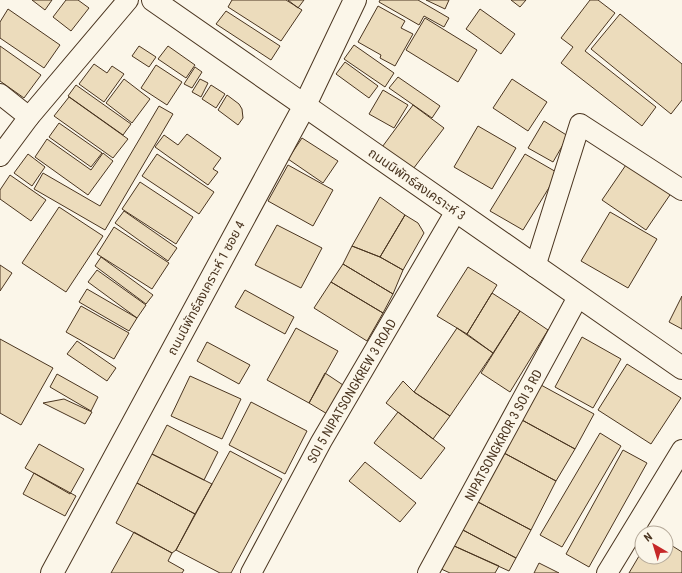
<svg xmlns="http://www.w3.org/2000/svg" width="682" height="573" viewBox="0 0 682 573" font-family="'Roboto Condensed','Noto Sans Thai',sans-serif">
  <rect width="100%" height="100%" fill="#fbf6e9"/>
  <path fill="#ecdcbc" stroke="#4a3520" d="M32 0H52L45 10Z
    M66 0H78L89 8 71 31 53 17Z
    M232 0H286L302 10 281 41 228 7Z
    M288 0H304L298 8Z
    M380 0H418L449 18 444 27 424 16 419 25 379 2Z
    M426 0H449L445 9Z
    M511 0H526L520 7Z
    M590 0H598L615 13 585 51 656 107 642 126 561 63 573 47 561 38Z
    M378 6 405 21 401 28 413 34 395 66 380 58 381 55 358 42Z
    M8 9 60 45 44 68 0 38V22Z
    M480 9 515 34 501 54 466 29Z
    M226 11 280 46 271 60 216 24Z
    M620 14 682 64V100L671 114 591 49Z
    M425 18 477 50 458 82 406 50Z
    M354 45 394 73 385 87 344 59Z
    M0 46 41 75 24 98 0 81Z
    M139 46 156 57 149 67 132 56Z
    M168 46 195 65 186 78 158 59Z
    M345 62 378 86 369 98 336 74Z
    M94 64 107 73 112 66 124 74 104 102 79 84Z
    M156 65 182 82 167 105 141 88Z
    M195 67 202 72 192 88 184 84Z
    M398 77 440 106 432 118 389 88Z
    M124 79 150 99 132 123 106 103Z
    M200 79 208 83 201 97 192 92Z
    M512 79 547 102 528 131 493 108Z
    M76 85 131 124 123 135 68 96Z
    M211 85 225 94 216 108 202 99Z
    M383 90 408 105 394 128 369 114Z
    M227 95 239 104 242 109 243 118 238 125 218 110Z
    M69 97 128 139 113 158 54 116Z
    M413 105 444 128 407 177 377 154Z
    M159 106 173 114 105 230 34 189 43 173 100 206Z
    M544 121 568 136 553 162 528 148Z
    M59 123 102 153 91 167 49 137Z
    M478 126 516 148 492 189 454 167Z
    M187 134 221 158 213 169 218 172 208 185 155 147 164 135 178 145Z
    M302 138 338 161 323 183 288 159Z
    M47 139 91 170 103 153 113 161 88 195 35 157Z
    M28 154 45 167 32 186 14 173Z
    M157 154 214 192 199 214 142 176Z
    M525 154 558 173 523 230 490 211Z
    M630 159 674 189 646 230 602 200Z
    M288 165 333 190 313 226 268 201Z
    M10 175 46 200 31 221 0 199V190Z
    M140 182 193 217 176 244 122 209Z
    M380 197 405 215 380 257 352 246Z
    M59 207 103 236 66 292 22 263Z
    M124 211 177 248 168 261 115 223Z
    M610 212 657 239 628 288 581 261Z
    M405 215 418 223 424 233 403 270 380 257Z
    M277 225 322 248 301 288 255 265Z
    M114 227 169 263 152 289 97 254Z
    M352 246 380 257 403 270 393 294 343 264Z
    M101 257 153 295 146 304 95 266Z
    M343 264 393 294 383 313 331 282Z
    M0 265 12 273 0 291Z
    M468 267 497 285 467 334 437 316Z
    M97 270 146 305 137 318 88 282Z
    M331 282 383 313 367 341 314 308Z
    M87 289 137 318 129 331 79 302Z
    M245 290 294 317 285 334 235 307Z
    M492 293 520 311 493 353 467 334Z
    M682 296V329L669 322Z
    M81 306 129 333 114 359 66 332Z
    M520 311 548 330 510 392 481 373Z
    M296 328 338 351 309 403 267 380Z
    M457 328 493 353 450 416 414 392Z
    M582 337 621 359 593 408 555 387Z
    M0 339 53 368 21 425 0 413Z
    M77 341 116 368 107 381 67 354Z
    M207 342 250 365 239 384 197 361Z
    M627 364 681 398 651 444 598 410Z
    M325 373 346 387 329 415 309 403Z
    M57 374 98 397 91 411 50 387Z
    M190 376 241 399 222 439 171 416Z
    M403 381 414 392 450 416 433 439 386 403Z
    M541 385 594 414 575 449 522 420Z
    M64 399 92 412 85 424 43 403Z
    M251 402 307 431 285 474 229 445Z
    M398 412 445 448 421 479 374 443Z
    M522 420 575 449 556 481 504 453Z
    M167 425 218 452 204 480 152 454Z
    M600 433 621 446 562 547 540 535Z
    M39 444 84 469 70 494 25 468Z
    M623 450 647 463 589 567 566 554Z
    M230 451 282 479 231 573H220L176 550Z
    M504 453 556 481 531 530 478 502Z
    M152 454 212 484 195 514 137 483Z
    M365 462 416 503 400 522 349 481Z
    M34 473 76 496 65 516 23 494Z
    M137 483 195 514 176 550 172 553 116 523Z
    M478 502 531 530 516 558 461 529Z
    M461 529 516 558 509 571 452 545Z
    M134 532 172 553 168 561 184 570 182 573H111Z
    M666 542 682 552V573H629L642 551V557H666Z
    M452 545 499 566 495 573H450L439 568Z
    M539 563 559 573H534Z"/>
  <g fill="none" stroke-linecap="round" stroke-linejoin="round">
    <g stroke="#4a3520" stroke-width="22">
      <g id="street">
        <path d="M0 94 29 117"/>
        <path d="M0 156 29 117 128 0"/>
        <path d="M535 267 580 124 682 190"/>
        <path id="s1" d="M251 573 321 442 456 211"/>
        <path id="s2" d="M428 573 578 297"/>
        <path d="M607 573 682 450"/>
      </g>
    </g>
    <g stroke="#4a3520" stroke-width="24">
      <path id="secondary" d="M153 0 682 368
        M52 573 304 107 355 0"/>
    </g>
    <use href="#street" stroke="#fbf6e9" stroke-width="20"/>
    <use href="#secondary" stroke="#fbf6e9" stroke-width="22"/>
  </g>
  <g text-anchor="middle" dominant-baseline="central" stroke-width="3" stroke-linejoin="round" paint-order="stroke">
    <g font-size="13" fill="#4a3520" stroke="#fbf6e9">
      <text transform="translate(417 184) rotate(35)">ถนนนิพัทธ์สงเคราะห์ 3</text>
      <text transform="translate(206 288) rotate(-62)">ถนนนิพัทธ์สงเคราะห์ 1 ซอย 4</text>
      <text stroke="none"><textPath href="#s1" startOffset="208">SOI 5 NIPATSONGKREW 3 ROAD</textPath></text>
      <text stroke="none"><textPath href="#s2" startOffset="157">NIPATSONGKROR 3 SOI 3 RD</textPath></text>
    </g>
  </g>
  <g transform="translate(654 545) rotate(322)"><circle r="19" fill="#fbf6e9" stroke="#b4a999"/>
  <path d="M0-3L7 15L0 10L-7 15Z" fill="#c62828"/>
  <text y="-6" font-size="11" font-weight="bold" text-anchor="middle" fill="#4a3520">N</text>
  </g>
</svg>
